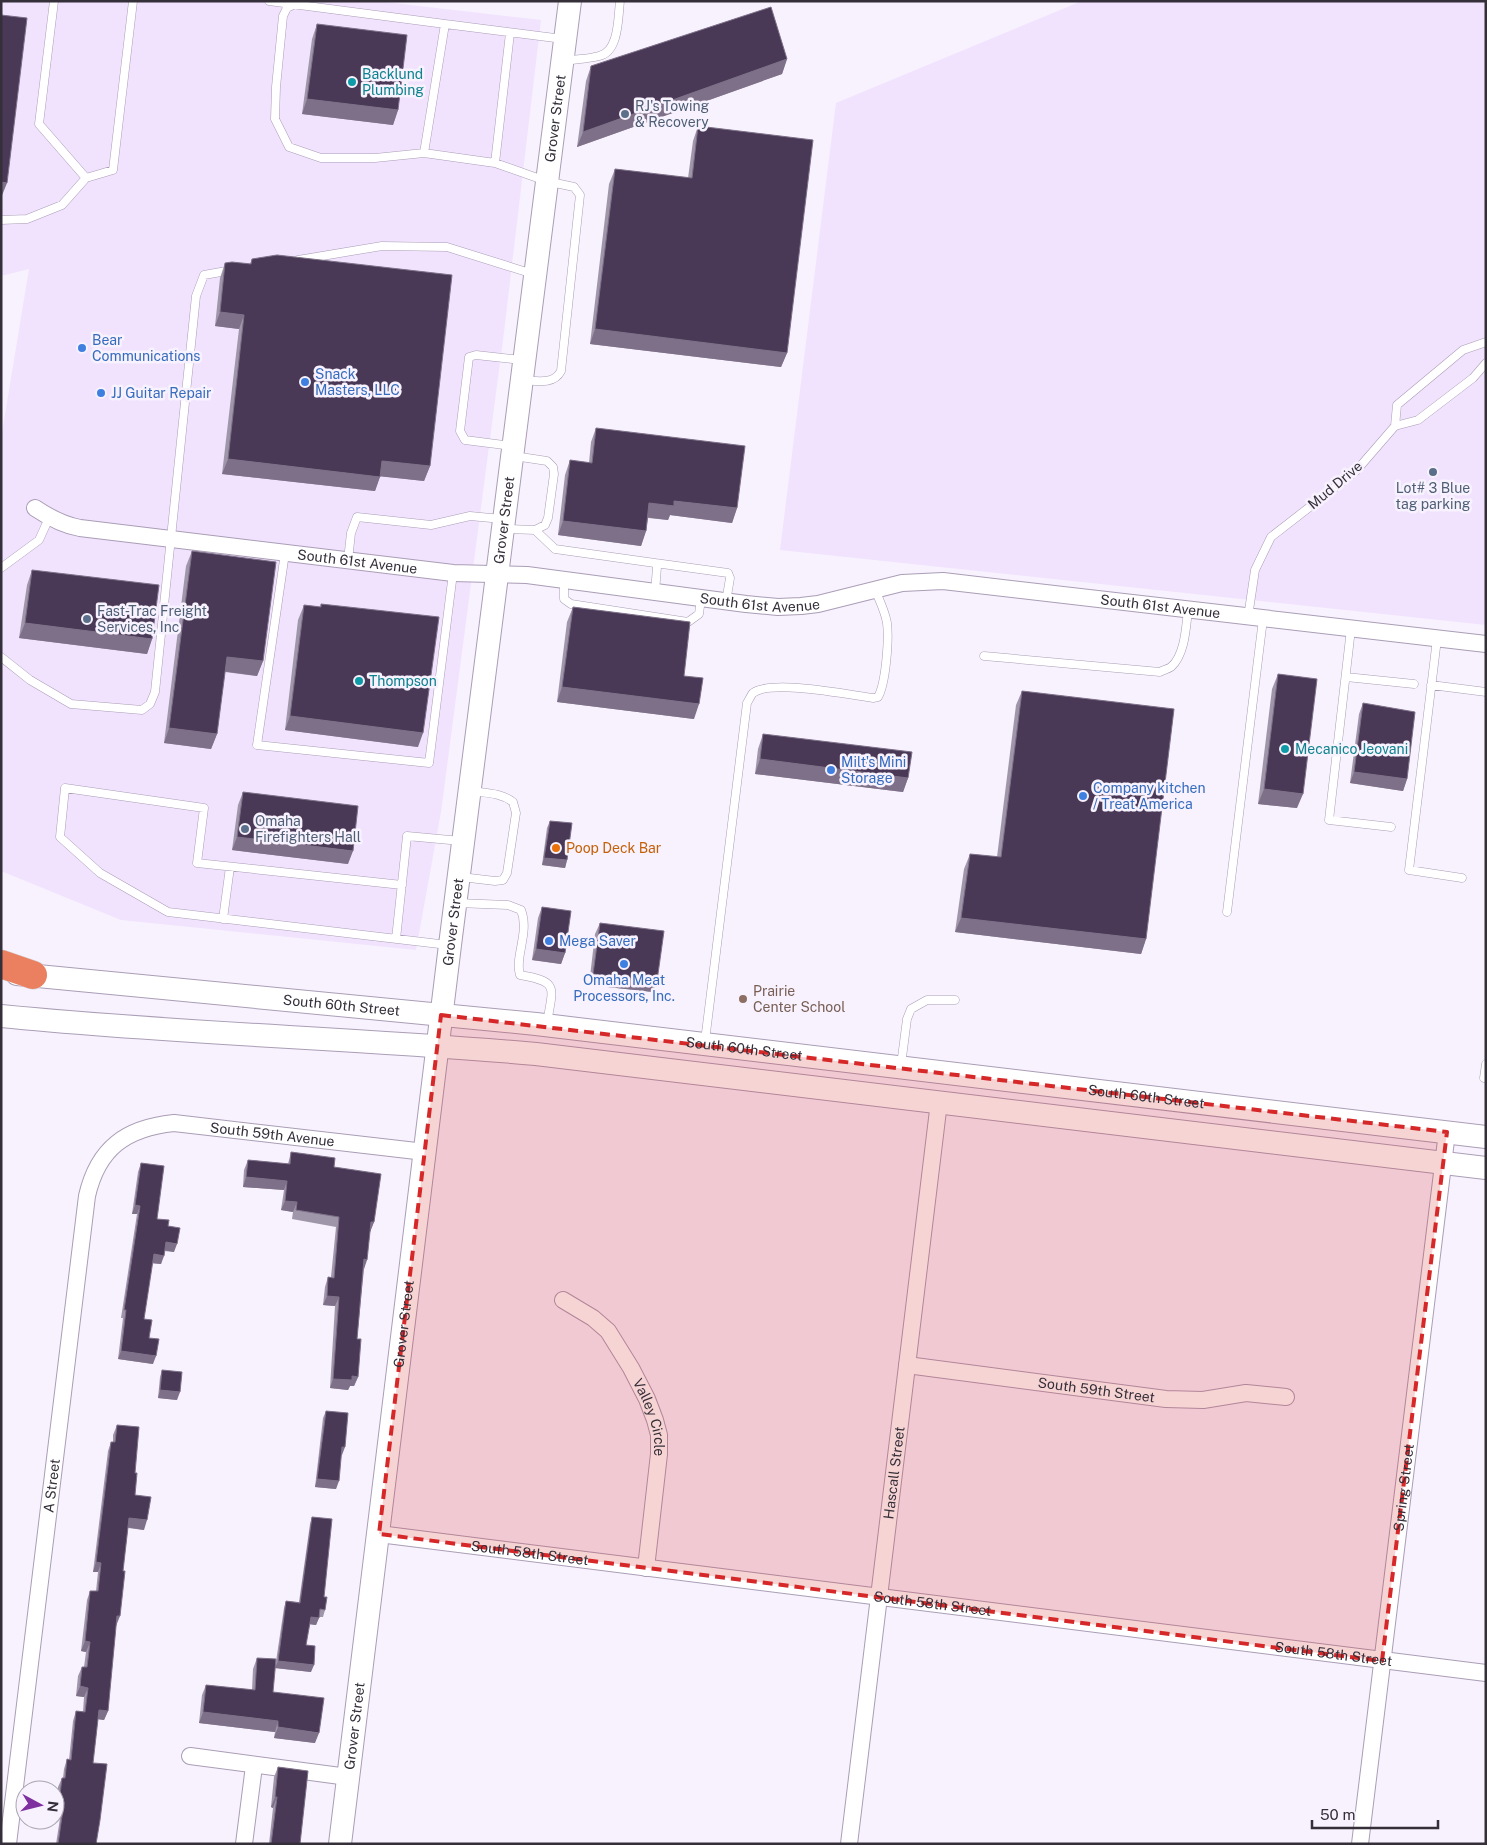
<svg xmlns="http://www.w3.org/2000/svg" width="1487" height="1845" viewBox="0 0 1487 1845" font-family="'Public Sans',sans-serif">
  <rect width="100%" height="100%" fill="#f7f2fd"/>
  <path fill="#f1e3fe" d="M1 1H376L541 20 504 332 441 812 416 950 121 920 1 871V439L29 269 1 276Z
    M1082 1H1486V625L780 550 836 103Z"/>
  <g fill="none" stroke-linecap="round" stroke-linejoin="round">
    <g stroke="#aa9db6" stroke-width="9">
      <path id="service" d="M54 1 39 124 86 178
        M269 1 445 24
        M295 4 287 8 283 16 276 87 275 119 289 147 321 158H375L424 153
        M564 61C576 59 588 59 599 56 619 52 618 18 620 1
        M495 163 510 33
        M1 220 27 219 62 205 86 178 113 170 133 1
        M298 260 382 246 447 247 533 274
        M524 380C536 381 554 385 561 371L580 195 574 187 546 181 495 163 424 153 445 24 563 39
        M1395 426 1397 405 1463 350 1486 342
        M512 446 465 440 460 431 469 357 476 355 522 360
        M506 529 535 530 545 525 548 518 554 474 553 467 547 461 514 456
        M535 530 555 549 655 563 657 567 655 592
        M285 553 257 745 429 763 453 573
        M348 560 351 533 357 517 431 525 470 516 502 519
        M655 563 728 573 730 578 726 602
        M1 568 39 540 49 518
        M564 580V599L571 604 688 622 699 614 701 598
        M1248 617 1255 570 1271 537 1356 471 1395 426 1418 420 1473 378 1486 363
        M1351 629 1329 820 1391 827
        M1437 639 1409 870 1462 878
        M984 656 1160 672C1163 670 1168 669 1171 667 1185 655 1186 627 1188 610
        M1 657 30 680 71 704 142 710 150 704 155 692 196 296 204 275 232 270
        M1346 677 1414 684
        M1431 685 1486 692
        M461 877 495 881 503 880 507 873 516 813 513 802C501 793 487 793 472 791
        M402 885 197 863 204 808 65 788 60 837 100 873 168 912 448 945
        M457 903 508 905 521 910C530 932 514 958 520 975 561 982 552 988 547 1024
        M1227 912 1263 619
        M223 919 230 867
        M396 939 407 836 461 841
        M705 1041 747 703C749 700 751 695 753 693 771 679 850 695 873 698L878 697C886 683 889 639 887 623 885 611 879 600 875 589
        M901 1065 907 1019 911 1009 927 1000H955
        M1484 1078 1486 1064"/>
    </g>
    <g stroke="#aa9db6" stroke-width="18">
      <g id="minor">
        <path id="s1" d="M35 508C50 518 63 525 80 528L453 573 527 575 746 604 778 607 801 606 818 604 902 583 943 581 1486 644"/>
        <path id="s2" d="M563 1300 593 1318 608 1331 631 1368 647 1399 655 1420 659 1435V1454L646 1568"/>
        <path id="s3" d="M907 1365 1166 1399 1203 1400 1246 1393 1286 1397"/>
        <path id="s4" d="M379 1534 1486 1673"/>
        <path d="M190 1756 348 1777"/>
        <path id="s5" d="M8 1844 87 1196C98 1148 126 1128 174 1123L425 1152"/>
        <path d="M244 1844 254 1766"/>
        <path id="s6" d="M849 1844 939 1102"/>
        <path id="s7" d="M1360 1844 1447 1132"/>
      </g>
    </g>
    <g stroke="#aa9db6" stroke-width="24">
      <g id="secondary">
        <path id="s8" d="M17 974 536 1024 1486 1137"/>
        <path d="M1 1016C179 1034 358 1038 536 1054L1486 1168"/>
        <path id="s9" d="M340 1844 450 945 570 1"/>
      </g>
    </g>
    <g stroke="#d3d1d4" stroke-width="29">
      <path id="motorway" d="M1 964 33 975"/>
    </g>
    <use href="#service" stroke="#fff" stroke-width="8"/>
    <use href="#minor" stroke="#fff" stroke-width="16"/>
    <use href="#secondary" stroke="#fff" stroke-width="22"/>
    <use href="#motorway" stroke="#ea8060" stroke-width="28"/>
  </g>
  <path fill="#a096aa" d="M317 24 398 110 393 125 302 114 312 39Z
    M787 59 782 74 577 147 586 81 591 66Z
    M698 126 787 353 781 367 590 344 609 184 615 169 688 178 693 141Z
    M252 259 430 466 424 481 380 476 375 491 222 474 239 329 215 326 220 278 225 263 250 264Z
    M596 428 737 508 732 523 670 515 668 520 648 518 646 531 641 546 558 535 565 475 570 460 589 463 591 442Z
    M192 551 263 661 257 676 225 672 217 734 211 749 164 743 186 566Z
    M32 570 152 639 147 654 19 638 27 585Z
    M321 604 418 747 285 730 298 620 304 605 320 607Z
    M573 607 684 676 694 719 557 702 567 622Z
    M1278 674 1297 808 1258 804 1272 689Z
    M1022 691 1146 939 1141 954 955 932 964 869 970 854 997 857 1016 705Z
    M1363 703 1407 779 1403 791 1350 783 1359 714Z
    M763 734 908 778 903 792 755 774 758 749Z
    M243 792 348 864 232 850 238 805Z
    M550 821 567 860 565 868 542 865 547 828Z
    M542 907 565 953 561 964 532 960 538 918Z
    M600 923 657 981 653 992 589 985 595 934Z
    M291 1152 334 1167 374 1222 370 1232V1231L364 1269 357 1339 358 1377 354 1386H350L348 1390 330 1388 335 1306 323 1305 325 1287 328 1277H331L336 1227 292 1219 293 1212 281 1210 284 1190 243 1187 244 1170 248 1160 288 1164Z
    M141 1163 157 1219 168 1226 174 1252 164 1251 161 1264 152 1263 144 1319 149 1338 153 1364 118 1359 123 1318H121L137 1214H132L138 1172Z
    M162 1370 177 1400 158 1398 160 1377Z
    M326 1411 342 1455H341L336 1489 315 1487 323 1418Z
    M117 1425 135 1473V1495L144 1530 128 1528 116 1626 108 1711 104 1720 98 1719 93 1763 96 1844H56L61 1812 55 1811 58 1787 62 1778H63L64 1769 67 1759 69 1760 73 1721 76 1711 83 1712 84 1697 76 1696 78 1676 82 1667H84L86 1652 81 1651 87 1600 90 1591H96L98 1572H93L108 1451 111 1442H113V1435Z
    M312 1517 324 1597 325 1610 323 1617H319L316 1625 309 1624 306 1645 311 1672 275 1668 284 1608 286 1601 299 1602 310 1524Z
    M257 1658 273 1692 315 1743 274 1738 275 1732 199 1723 202 1695 206 1685 252 1690 253 1669Z
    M278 1767 300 1844H269L273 1808 271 1807 274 1777Z"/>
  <path fill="#7d7088" d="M787 59 782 74 577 147 583 132Z
    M307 99 398 110 393 125 302 114Z
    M1 182 7 183 1 198Z
    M220 312 244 315 239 329 215 326Z
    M595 329 787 353 781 367 590 344Z
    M228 459 380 477 375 491 222 474Z
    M382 461 430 466 424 481 377 476Z
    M674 501 737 508 732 523 670 515 668 520 644 517 649 503Z
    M563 521 646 531 641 546 558 535Z
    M25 623 152 639 147 654 19 638Z
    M227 657 263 661 257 676 221 671Z
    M562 687 699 704 694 719 557 702Z
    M290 716 423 733 418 747 285 730Z
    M169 728 217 734 211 749 164 743Z
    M760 759 908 778 903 792 755 774Z
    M1354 772 1407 779 1403 791 1350 783Z
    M1264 789 1303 794 1297 808 1258 804Z
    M237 837 353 851 348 864 232 850Z
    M544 858 567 860 565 868 542 865Z
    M961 918 1146 939 1141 954 955 932Z
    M536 949 565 953 561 964 532 960Z
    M593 974 657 981 653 992 589 985Z
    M246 1177 287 1181 284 1190 243 1187Z
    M285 1201 297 1202 293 1212 281 1210Z
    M135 1205 140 1206 137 1214H132Z
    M371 1222H374L370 1232 367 1231Z
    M166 1242 177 1244 174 1252 163 1250Z
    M154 1254 164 1256 161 1264 150 1263Z
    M364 1259 367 1260 364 1269Z
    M327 1296 339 1297 335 1306 323 1305Z
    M121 1351 156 1356 153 1364 118 1359Z
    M352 1376 358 1377 354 1386H350L348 1390 330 1388 333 1379Z
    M160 1390 180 1392 177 1400 158 1398Z
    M342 1447H345L342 1455 339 1454Z
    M317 1479 339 1481 336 1489 315 1487Z
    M129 1518 147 1520 144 1530 125 1527Z
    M96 1562 101 1563 98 1572H93Z
    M117 1616H120L116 1626Z
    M311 1617 319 1618 316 1625 308 1624Z
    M85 1641 90 1642 86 1652 81 1651Z
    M278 1661 314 1665 311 1672 275 1668Z
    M80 1686 88 1688 84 1697 76 1696Z
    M99 1710 108 1711 104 1720 96 1719Z
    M203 1712 278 1721 275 1732 199 1723Z
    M278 1727 319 1733 315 1743 274 1738Z
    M275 1797H277L273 1808 271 1807Z
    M59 1802H64L61 1812 55 1811Z"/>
  <path fill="#493956" stroke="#7d7088" d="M771 7 787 59 583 132 591 66Z
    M1 15 27 18 7 183 1 182Z
    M317 24 407 35 398 110 307 99Z
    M698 126 813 140 787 353 595 329 615 169 692 178Z
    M277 255 452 275 430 466 382 461 380 477 228 459 244 315 220 312 225 263 232 262 251 264 252 259Z
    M596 428 745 446 737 508 674 501V506L649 503 646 531 563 521 570 460 592 463Z
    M192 551 276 562 263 661 227 657 217 734 169 728Z
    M32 570 159 585 152 639 25 623Z
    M321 604 439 617 423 733 290 716 304 605 321 607Z
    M573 607 690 622 684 676 703 678 699 704 562 687Z
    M1278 674 1317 679 1303 794 1264 789Z
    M1022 691 1174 709 1146 939 961 918 970 854 1001 857Z
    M1363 703 1415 712 1407 779 1354 772Z
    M763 734 912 752 908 778 760 759Z
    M243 792 358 806 353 851 237 837Z
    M550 821 572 823 567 860 544 858Z
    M542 907 571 911 565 953 536 949Z
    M600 923 664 931 657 981 593 974Z
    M291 1152 335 1158 334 1167 381 1174 374 1222H371L367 1260 364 1259 357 1339H361L358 1377 352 1376V1380L333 1379 339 1297 327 1296 328 1277 334 1278 339 1217 296 1210 297 1202 285 1201 287 1181 246 1177 248 1160 290 1164Z
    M141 1163 164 1166 157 1219 169 1220 168 1226 180 1228 177 1244 166 1242 164 1256 154 1254 144 1319 152 1320 149 1338 159 1339 156 1356 121 1351 126 1310H124L140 1206 135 1205Z
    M162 1370 182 1372 180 1392 160 1390Z
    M326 1411 348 1413 345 1447H342L339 1481 317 1479Z
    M117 1425 139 1427 135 1473H137L135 1495 151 1497 147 1520 129 1518 123 1571H125L120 1616H117L108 1711 99 1710 93 1763 107 1764 100 1820 96 1844H58L64 1802H59L62 1778H65L67 1759 71 1760 76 1711 85 1712 88 1688 80 1686 82 1667H87L90 1642 85 1641 90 1591H98L101 1563 96 1562 111 1442H115Z
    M312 1517 332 1519 324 1597H327L325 1610 320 1609 319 1618 311 1617 306 1645 315 1646 314 1665 278 1661 286 1601 300 1603Z
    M257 1658 276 1659 273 1692 324 1698 319 1733 278 1727V1721L203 1712 206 1685 255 1690Z
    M278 1767 308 1771 300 1844H271L277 1797H275Z"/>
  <path fill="#d62828" fill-opacity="0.2" stroke="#d62828" stroke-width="4" stroke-dasharray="10 6" stroke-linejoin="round" d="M441 1015 1447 1132 1382 1661 379 1534Z"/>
  <g fill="#0f9aa8" stroke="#f7f2fd" stroke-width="2">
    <circle cx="352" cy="82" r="5"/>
    <circle cx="359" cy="681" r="5"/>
    <circle cx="1285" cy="749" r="5"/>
  </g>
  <g fill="#5c6f8a" stroke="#f7f2fd" stroke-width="2">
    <circle cx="625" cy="114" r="5"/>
    <circle cx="1433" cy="472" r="5"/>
    <circle cx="87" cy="619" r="5"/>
    <circle cx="245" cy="829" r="5"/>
  </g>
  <g fill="#3f7fe0" stroke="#f7f2fd" stroke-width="2">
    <circle cx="82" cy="348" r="5"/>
    <circle cx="305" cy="382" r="5"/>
    <circle cx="101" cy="393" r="5"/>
    <circle cx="831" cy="770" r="5"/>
    <circle cx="1083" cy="796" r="5"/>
    <circle cx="549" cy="941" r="5"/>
    <circle cx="624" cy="964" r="5"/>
  </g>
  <circle fill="#e8710a" stroke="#f7f2fd" stroke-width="2" cx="556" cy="848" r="5"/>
  <circle fill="#8d6e63" stroke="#f7f2fd" stroke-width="2" cx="743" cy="999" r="5"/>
  <g text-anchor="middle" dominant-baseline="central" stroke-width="5" stroke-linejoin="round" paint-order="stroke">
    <g font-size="14" fill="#0d838f" stroke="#f7f2fd" text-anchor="start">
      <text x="362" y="74">Backlund<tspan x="362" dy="16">Plumbing</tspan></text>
      <text x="369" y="681">Thompson</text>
      <text x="1295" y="749">Mecanico Jeovani</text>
    </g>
    <g font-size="14" fill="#4e5e75" stroke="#f7f2fd" text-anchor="start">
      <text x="635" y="106">RJ's Towing<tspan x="635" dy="16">&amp; Recovery</tspan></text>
      <text x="1433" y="488" text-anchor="middle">Lot# 3 Blue<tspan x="1433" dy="16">tag parking</tspan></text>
      <text x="97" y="611">Fast-Trac Freight<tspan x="97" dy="16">Services, Inc</tspan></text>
      <text x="255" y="821">Omaha<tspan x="255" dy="16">Firefighters Hall</tspan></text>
    </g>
    <g font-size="14" fill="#352f3a" stroke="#f7f2fd">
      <text stroke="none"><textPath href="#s9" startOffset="1739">Grover Street</textPath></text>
      <text transform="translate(1335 485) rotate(-40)">Mud Drive</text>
      <text stroke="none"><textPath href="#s9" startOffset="1334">Grover Street</textPath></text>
      <text stroke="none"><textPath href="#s1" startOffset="329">South 61st Avenue</textPath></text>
      <text stroke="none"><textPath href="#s1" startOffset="734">South 61st Avenue</textPath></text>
      <text stroke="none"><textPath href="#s1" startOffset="1139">South 61st Avenue</textPath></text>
      <text stroke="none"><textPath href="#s9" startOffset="929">Grover Street</textPath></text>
      <text stroke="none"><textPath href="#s8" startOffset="326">South 60th Street</textPath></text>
      <text stroke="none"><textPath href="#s8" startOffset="731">South 60th Street</textPath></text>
      <text stroke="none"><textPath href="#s8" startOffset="1136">South 60th Street</textPath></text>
      <text stroke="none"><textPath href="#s5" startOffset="875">South 59th Avenue</textPath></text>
      <text stroke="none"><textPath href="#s9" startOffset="524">Grover Street</textPath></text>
      <text stroke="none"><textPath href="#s3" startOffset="191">South 59th Street</textPath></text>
      <text stroke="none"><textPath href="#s2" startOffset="152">Valley Circle</textPath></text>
      <text stroke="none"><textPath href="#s6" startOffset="374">Hascall Street</textPath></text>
      <text stroke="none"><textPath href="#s5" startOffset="361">A Street</textPath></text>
      <text stroke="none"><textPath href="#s7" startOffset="359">Spring Street</textPath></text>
      <text stroke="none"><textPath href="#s4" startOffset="152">South 58th Street</textPath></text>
      <text stroke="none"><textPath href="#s4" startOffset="558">South 58th Street</textPath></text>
      <text stroke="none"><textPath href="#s4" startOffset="962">South 58th Street</textPath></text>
      <text stroke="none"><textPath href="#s9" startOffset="119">Grover Street</textPath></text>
    </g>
    <g font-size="14" fill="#366cbe" stroke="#f7f2fd" text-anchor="start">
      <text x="92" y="340">Bear<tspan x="92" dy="16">Communications</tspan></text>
      <text x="315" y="374">Snack<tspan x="315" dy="16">Masters, LLC</tspan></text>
      <text x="111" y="393">JJ Guitar Repair</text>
      <text x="841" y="762">Milt's Mini<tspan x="841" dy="16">Storage</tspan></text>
      <text x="1093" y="788">Company kitchen<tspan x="1093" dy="16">/ Treat America</tspan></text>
      <text x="559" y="941">Mega Saver</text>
      <text x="624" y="980" text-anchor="middle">Omaha Meat<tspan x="624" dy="16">Processors, Inc.</tspan></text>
    </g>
    <g font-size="14" fill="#c56008" stroke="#f7f2fd" text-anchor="start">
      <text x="566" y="848">Poop Deck Bar</text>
    </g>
    <g font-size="14" fill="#785e54" stroke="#f7f2fd" text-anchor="start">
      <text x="753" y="991">Prairie<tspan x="753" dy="16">Center School</tspan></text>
    </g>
  </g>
  <rect width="1487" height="1845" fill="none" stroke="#352f3a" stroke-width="5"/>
  <g transform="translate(40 1805) rotate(97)"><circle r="24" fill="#f7f2fd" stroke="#a9a4af"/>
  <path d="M0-4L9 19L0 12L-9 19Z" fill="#7e30a1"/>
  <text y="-8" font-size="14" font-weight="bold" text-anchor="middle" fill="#352f3a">N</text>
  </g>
  <path d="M1312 1820v8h126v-8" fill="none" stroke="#352f3a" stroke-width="2.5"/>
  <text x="1320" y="1820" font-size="15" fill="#352f3a" stroke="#f7f2fd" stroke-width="4" paint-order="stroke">50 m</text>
</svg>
